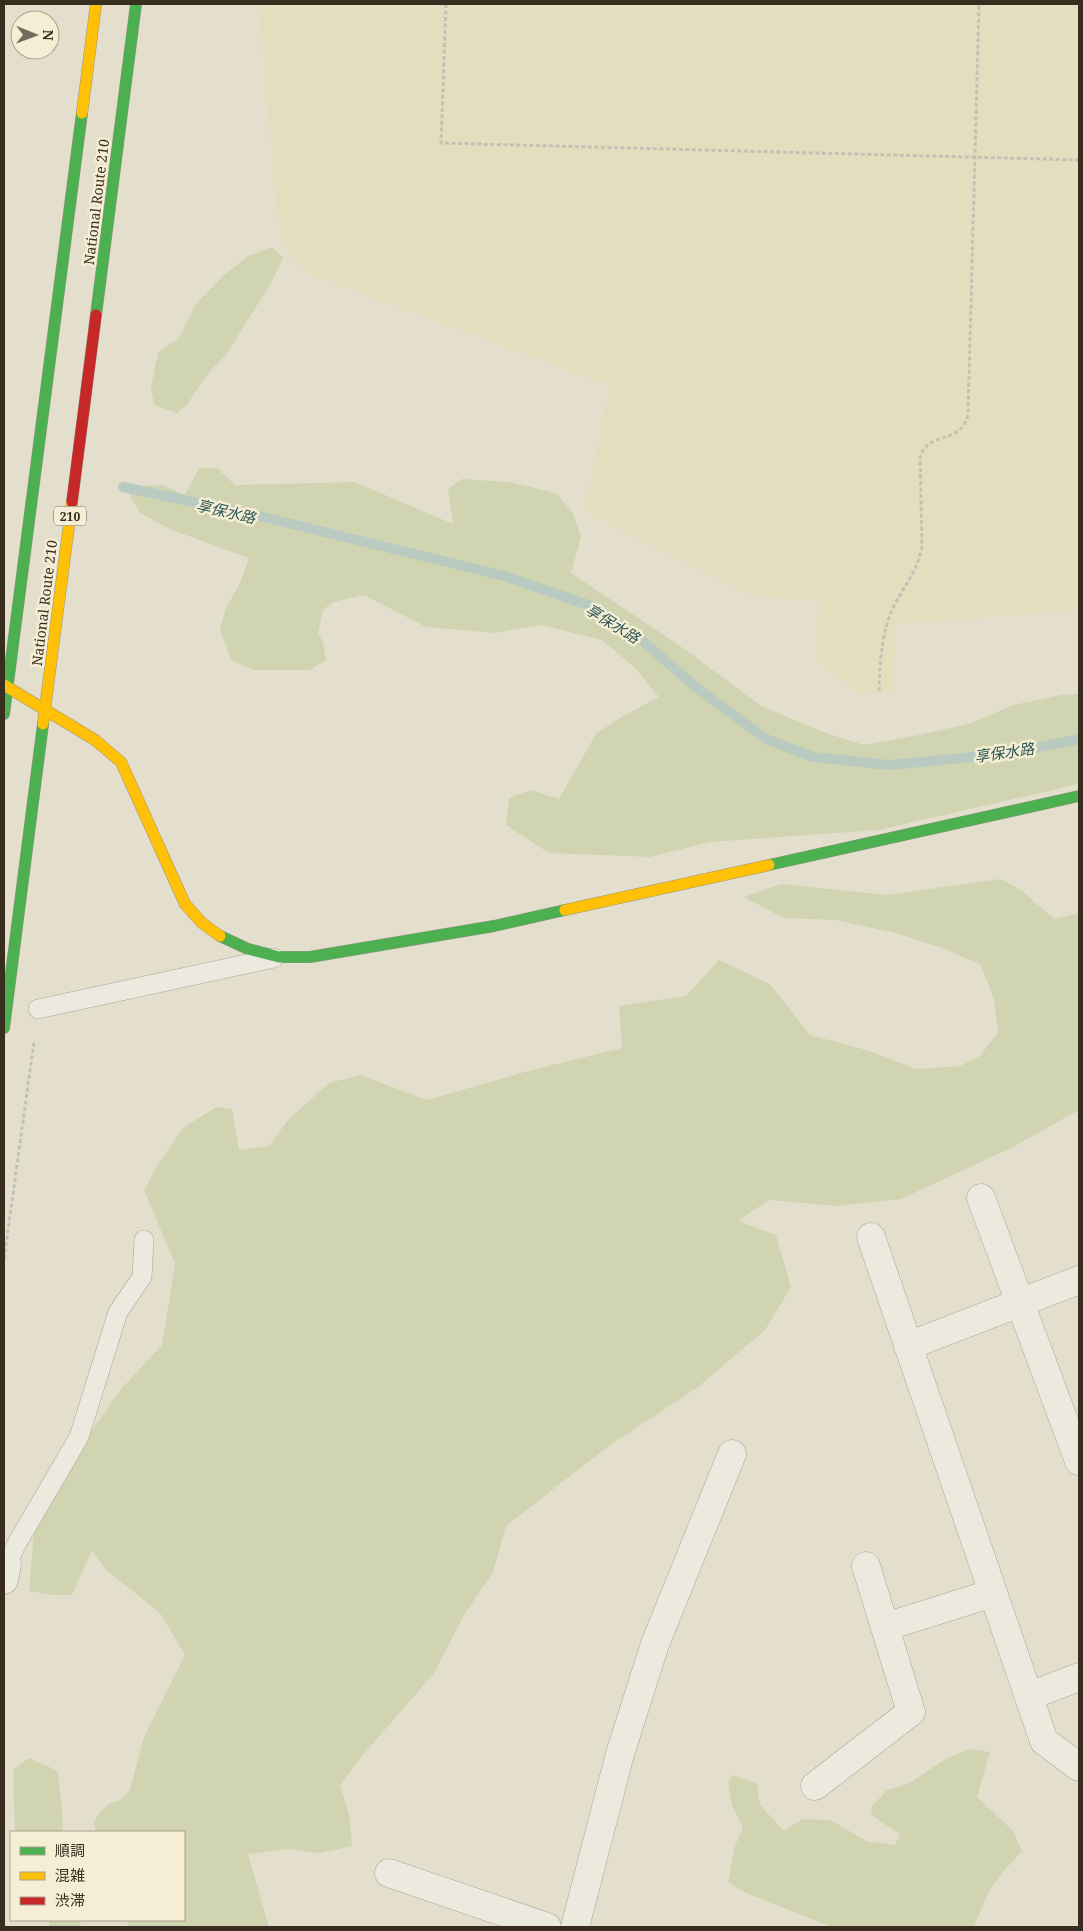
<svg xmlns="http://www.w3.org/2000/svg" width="1083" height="1931" viewBox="0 0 1083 1931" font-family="'Noto Serif','Noto Sans JP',serif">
  <rect width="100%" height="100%" fill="#e4dfcd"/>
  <path fill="#e3dfbe" d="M258 4H1079V610L897 624 892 694 859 693 814 658 820 602 752 596 585 512 609 386 314 276 295 262 284 246 278 226Z"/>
  <path fill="#d1d4b0" d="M272 247 283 258 271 283 226 355 209 372 186 406 177 413 154 405 151 388 158 352 179 338 196 304 223 276 248 256Z
    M199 468H217L235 485 355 482 453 524 448 489 462 479 509 482 556 493 573 513 581 537 571 573 683 648 761 706 826 733 864 745 919 735 972 723 1013 705 1062 695 1079 694V784L879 830 710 842 650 857 549 853 506 825 509 798 531 790 559 799 596 734 623 716 659 697 634 667 602 640 541 625 496 633 426 627 364 595 333 602 323 610 318 633 323 642 326 660 310 670H253L231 660 220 630 226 608 240 583 249 558 172 530 140 513 130 496 136 486 163 485 185 495Z
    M1000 879 1020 889 1054 919 1079 913V1110L1013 1147 901 1199 837 1206 769 1200 738 1221 776 1235 791 1287 765 1330 698 1387 606 1448 506 1526 493 1572 464 1615 434 1673 362 1756 340 1785 349 1814 352 1846 319 1853 288 1849 248 1854 269 1927H127L128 1920H184V1832H96L94 1823 99 1813 109 1804 122 1799 130 1790 144 1737 185 1655 160 1613 105 1569 92 1550 72 1595H52L29 1591 34 1532 85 1440 122 1388 162 1345 175 1264 144 1190 157 1166 183 1128 216 1107 232 1109 239 1150 269 1146 288 1120 329 1083 360 1075 427 1100 528 1071 622 1048 619 1006 686 996 719 960 770 984 810 1035 870 1051 916 1069 960 1066 980 1056 998 1032 994 999 981 965 942 948 896 933 835 920 784 918 744 897 781 884 887 895Z
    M971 1749 990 1752 977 1797 1013 1831 1022 1851 1001 1874 988 1893 974 1927H832L746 1893 728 1882 735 1846 743 1827 732 1806 728 1781 734 1775 757 1784 760 1805 784 1831 802 1819 831 1820 866 1841 895 1845 900 1834 871 1815 872 1806 887 1790 908 1784 947 1758Z
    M29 1758 58 1771 63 1823 62 1832H15L13 1770Z
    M49 1920H80L81 1927H49Z"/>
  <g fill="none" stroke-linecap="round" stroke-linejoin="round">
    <path stroke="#b9cac0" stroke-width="10" d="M123 487 259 516 504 576 591 606 638 637 697 688 766 739 813 757 889 765 1006 754 1079 739"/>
    <g stroke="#a9a497" stroke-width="20">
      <path id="lane" d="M38 1009 274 958
        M7 1564 16 1545 79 1437 118 1312 142 1277 144 1240"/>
    </g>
    <g stroke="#a9a497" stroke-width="29">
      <path id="street" d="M981 1198 1079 1461
        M871 1237 1044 1741 1079 1767
        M908 1346 1079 1280
        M4 1580 7 1564
        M885 1627 993 1593
        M1029 1696 1079 1677
        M815 1786 911 1712 866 1566
        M389 1873 547 1927
        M575 1927 620 1754 655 1644 732 1454"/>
    </g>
    <g stroke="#999386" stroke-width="12">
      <path id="fast" d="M96 315 136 4
        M4 714 82 113
        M769 865 1079 796
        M220 936 248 949 279 957H310L494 926 565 910
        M4 1028 43 724"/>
    </g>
    <g stroke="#999386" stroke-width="12">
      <path id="slow" d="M82 113 96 4
        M4 685 95 740 121 762 185 904 202 923 220 936
        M43 724 72 502
        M565 910 769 865"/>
    </g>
    <g stroke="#999386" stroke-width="12">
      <path id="jam" d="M72 502 96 315"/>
    </g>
    <path stroke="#c5c0b5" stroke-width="3" stroke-dasharray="4 2.5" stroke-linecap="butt" d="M446 4 441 143 1079 160
      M879 691C880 663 881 636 892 610 902 588 918 571 922 547L920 458C927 430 960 446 968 415L979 4
      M4 1259 34 1042"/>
    <use href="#lane" stroke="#ece9df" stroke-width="19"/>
    <use href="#street" stroke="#ece9df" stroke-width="28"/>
    <use href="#fast" stroke="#4caf50" stroke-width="11"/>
    <use href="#slow" stroke="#ffc107" stroke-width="11"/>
    <use href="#jam" stroke="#c62828" stroke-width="11"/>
  </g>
  <g text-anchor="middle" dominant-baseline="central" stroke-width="5" stroke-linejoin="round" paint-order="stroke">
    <rect fill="#f5eed4" stroke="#716755" stroke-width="1" x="54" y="506.5" width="32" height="19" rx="4"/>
    <g font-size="12" font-weight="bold" fill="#382d1f">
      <text x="70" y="516">210</text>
    </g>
    <g font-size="14" fill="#382d1f" stroke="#f5eed4">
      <text transform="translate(96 202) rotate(-83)">National Route 210</text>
      <text transform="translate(44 603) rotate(-83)">National Route 210</text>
    </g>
    <g font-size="15" font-style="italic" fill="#2e5758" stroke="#f5eed4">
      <text transform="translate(226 511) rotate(13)">享保水路</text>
      <text transform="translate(613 623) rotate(32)">享保水路</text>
      <text transform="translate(1004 752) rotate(-8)">享保水路</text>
    </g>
  </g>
  <rect width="1083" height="1931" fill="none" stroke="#382d1f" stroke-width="10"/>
  <rect x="10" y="1831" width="175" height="90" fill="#f5eed4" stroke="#a9a18c"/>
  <rect x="20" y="1847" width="25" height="8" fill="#4caf50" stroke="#a9a18c"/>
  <text x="55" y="1856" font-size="15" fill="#382d1f">順調</text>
  <rect x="20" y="1872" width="25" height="8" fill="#ffc107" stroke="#a9a18c"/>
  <text x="55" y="1881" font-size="15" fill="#382d1f">混雑</text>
  <rect x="20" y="1897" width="25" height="8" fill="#c62828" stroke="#a9a18c"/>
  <text x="55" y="1906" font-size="15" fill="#382d1f">渋滞</text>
  <g transform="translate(35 35) rotate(91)"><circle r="24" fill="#f5eed4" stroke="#a9a18c"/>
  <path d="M0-4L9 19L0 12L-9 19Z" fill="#746b5c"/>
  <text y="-8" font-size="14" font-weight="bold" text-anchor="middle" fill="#382d1f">N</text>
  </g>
</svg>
